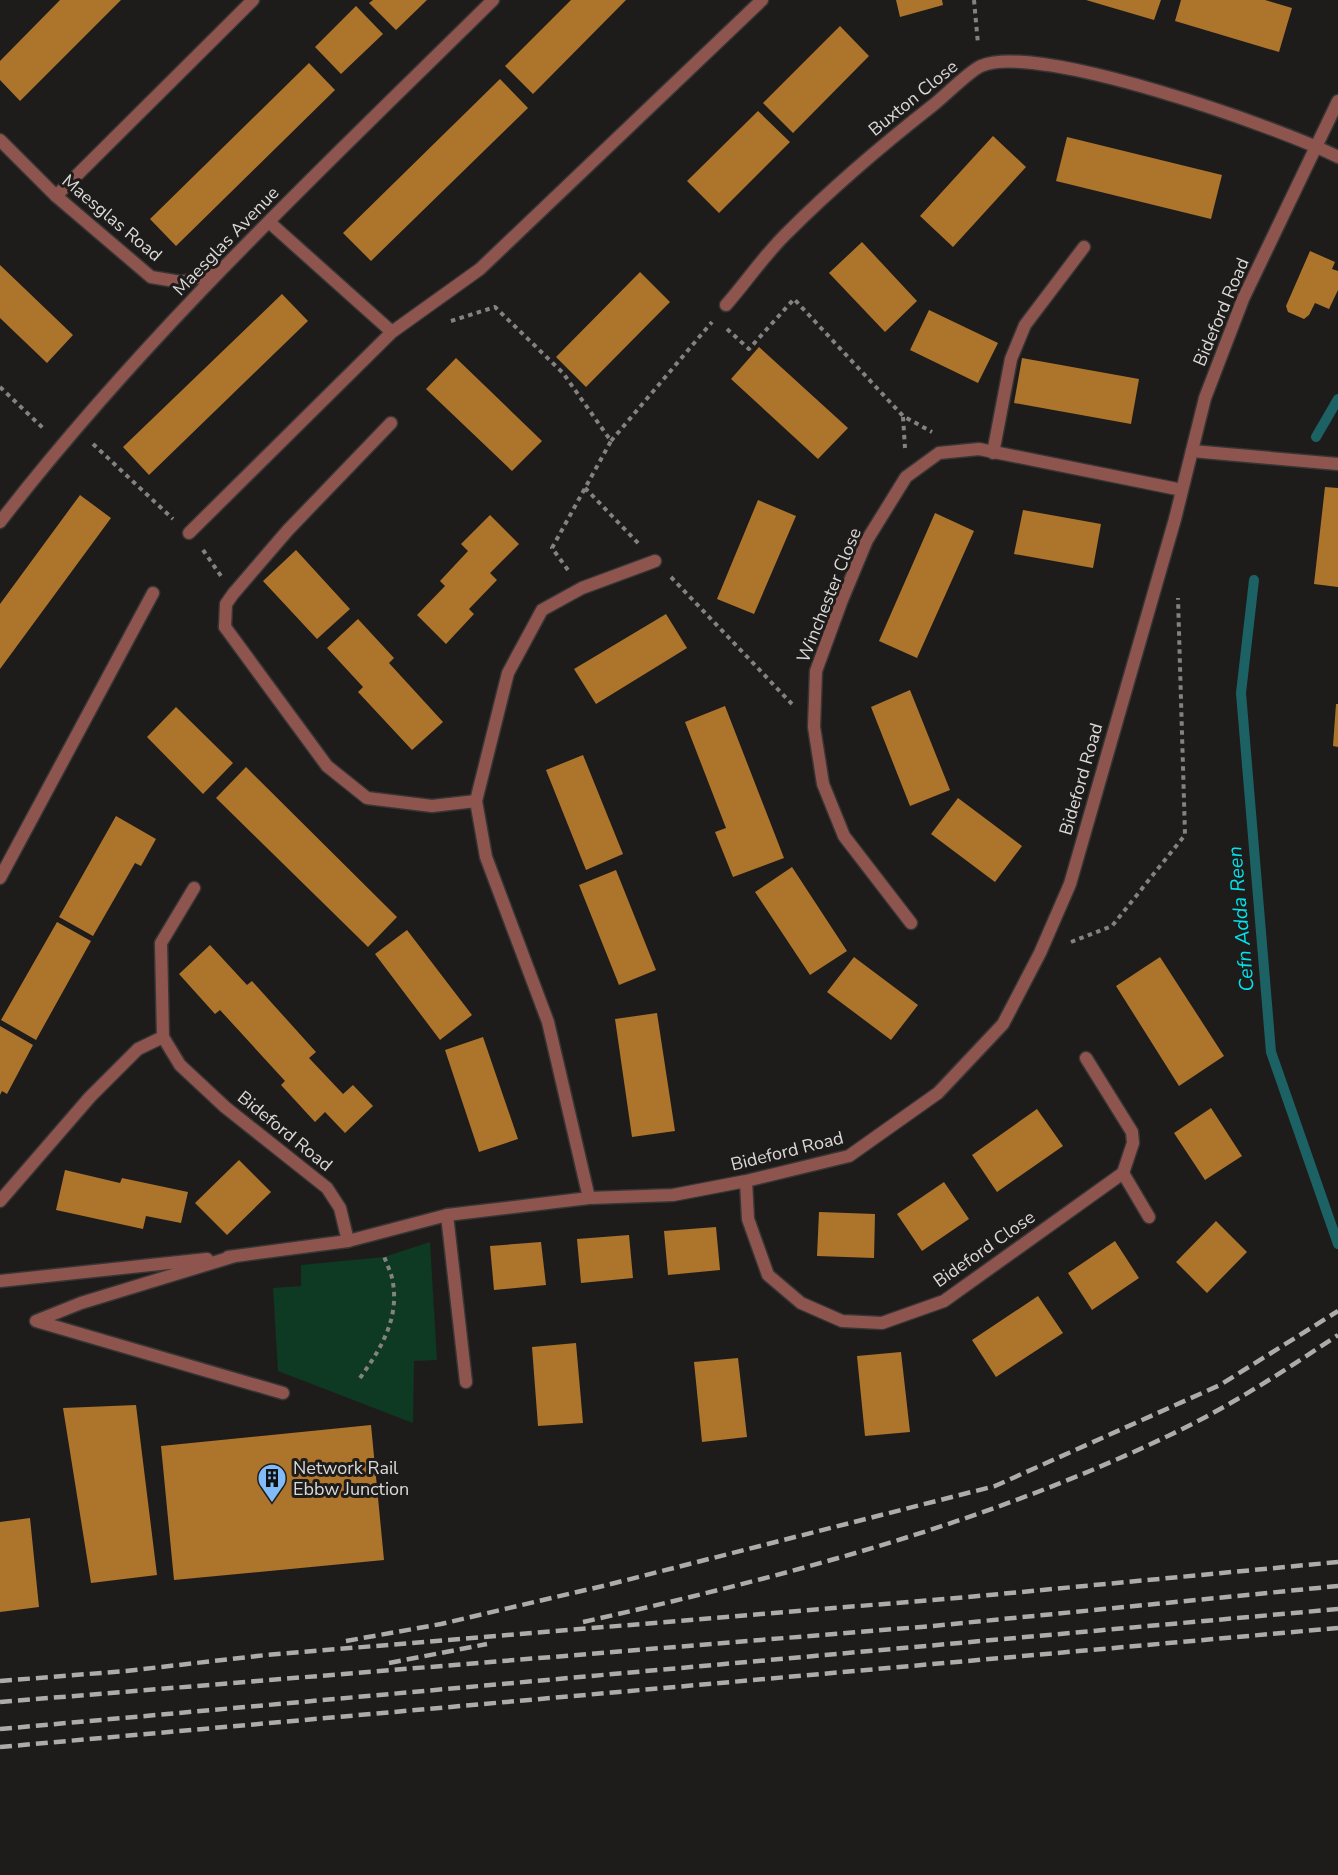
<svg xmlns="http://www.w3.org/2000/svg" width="1338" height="1875" viewBox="0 0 1338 1875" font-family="'Nunito Sans',sans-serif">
  <rect width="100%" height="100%" fill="#1e1c1a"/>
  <path fill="#0e3922" d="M430 1242 437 1360 414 1361 413 1423 278 1371 273 1288 301 1286V1265L384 1257Z"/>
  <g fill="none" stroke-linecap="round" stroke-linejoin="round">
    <path stroke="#1c6265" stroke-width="10" d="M1316 437 1338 399
      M1254 580 1241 693 1271 1052 1338 1244"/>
  </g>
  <path fill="#ad742c" d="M60 0H121L20 101 0 80V61Z
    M373 0H427L396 30 369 3Z
    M571 0H626L533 94 505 66Z
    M896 0H942L943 5 900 17Z
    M1086 0H1161L1154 20Z
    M1181 0H1265L1292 8 1279 52 1175 21Z
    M356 6 383 34 341 74 315 47Z
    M840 26 869 56 793 133 763 103Z
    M309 63 335 90 176 246 150 219Z
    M500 79 528 108 371 261 343 233Z
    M758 111 790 142 719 213 687 181Z
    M993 136 1026 167 953 247 920 216Z
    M1067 137 1222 175 1211 219 1056 181Z
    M862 242 917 301 885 332 829 273Z
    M1310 251 1335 262 1332 269 1338 271V290L1329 309 1315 303 1309 315 1304 319 1288 312 1286 306Z
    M0 265 73 335 47 363 0 318Z
    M640 272 670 302 586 387 556 357Z
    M282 294 308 321 149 475 123 447Z
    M929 310 998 343 978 383 910 350Z
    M759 347 848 428 818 459 731 379Z
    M456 358 542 441 512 471 426 389Z
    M1022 358 1139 379 1131 424 1014 403Z
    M1325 487 1338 488V587L1314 584Z
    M80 495 111 518 0 669V604Z
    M758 500 796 516 754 614 717 599Z
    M1023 510 1101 524 1093 568 1014 554Z
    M935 513 974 531 917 658 879 641Z
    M490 515 519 544 490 573 497 580 469 609 474 614 446 644 417 615 445 586 440 581 468 551 461 544Z
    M296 550 350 609 317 639 263 581Z
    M666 614 687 648 596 704 574 669Z
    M358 619 394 658 389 663 443 722 412 750 358 692 363 687 327 648Z
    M910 690 950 790 910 806 871 707Z
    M1336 704H1338V747L1333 746Z
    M725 706 784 858 733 877 715 832 726 828 685 722Z
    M176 707 233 763 203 794 147 737Z
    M583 755 623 854 586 870 546 770Z
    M246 767 397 917 368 947 216 798Z
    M958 798 1022 846 995 882 931 834Z
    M116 816 156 839 141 866 135 863 93 936 59 917Z
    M792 867 847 951 810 975 755 892Z
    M616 870 656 970 619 985 579 885Z
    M57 922 91 941 36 1040 1 1020Z
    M407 930 472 1015 440 1040 375 954Z
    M210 945 247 985 252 981 316 1052 309 1058 343 1094 353 1085 373 1106 345 1133 325 1112 315 1122 281 1085 285 1081 220 1010 215 1014 179 974Z
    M854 957 918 1005 891 1040 827 992Z
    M1160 957 1224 1056 1179 1086 1116 986Z
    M657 1013 675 1131 632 1137 615 1019Z
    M0 1026 33 1045 7 1094 2 1091 0 1095Z
    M483 1037 518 1139 479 1152 445 1050Z
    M1211 1108 1242 1156 1205 1180 1174 1133Z
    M1037 1109 1063 1146 997 1192 972 1155Z
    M239 1160 271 1192 227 1235 195 1203Z
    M65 1170 120 1183 122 1178 188 1192 181 1223 146 1216 143 1229 56 1210Z
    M944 1182 969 1219 922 1251 897 1214Z
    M819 1212 875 1214 874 1258 817 1256Z
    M1216 1221 1247 1252 1207 1293 1176 1262Z
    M716 1227 720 1270 668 1275 664 1231Z
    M629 1235 633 1278 581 1283 577 1239Z
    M1115 1241 1139 1278 1092 1310 1068 1273Z
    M541 1242 546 1285 494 1290 490 1246Z
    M1038 1296 1063 1333 996 1377 972 1340Z
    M576 1343 583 1423 538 1426 532 1347Z
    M901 1352 910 1432 865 1436 857 1356Z
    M738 1358 747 1437 702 1442 694 1362Z
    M136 1405 157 1575 91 1583 63 1408Z
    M371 1425 384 1560 174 1580 161 1446Z
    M30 1518 39 1607 0 1612V1522Z"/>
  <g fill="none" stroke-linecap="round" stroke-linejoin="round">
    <g stroke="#383635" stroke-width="15">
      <path id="service" d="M56 196 253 0
        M269 222 392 332 480 269 762 0
        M1192 451 1338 464
        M993 453 1011 359 1025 325 1084 247
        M189 533 392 332
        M225 627 226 604 233 594 288 530 391 423
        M0 878 153 593
        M1086 1058 1132 1132 1133 1143 1123 1173
        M447 1215 466 1382
        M235 1256 81 1303 36 1321 283 1393
        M228 1257 348 1241
        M0 1281 207 1259"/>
    </g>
    <g stroke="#383635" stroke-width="15">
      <path id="minor" d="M0 140 56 196 151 277 181 282 217 273
        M726 305C747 281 765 254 788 232 833 187 881 146 932 106 944 97 969 71 981 66 1036 41 1281 128 1338 157
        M0 522C147 332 323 168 493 0
        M225 627 327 766 367 798 432 806 476 801 486 857 548 1022 589 1198
        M476 801 508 673 542 610 582 588 655 561
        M911 923 844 836 823 784 814 727 816 671 842 600 867 540 906 477 939 453 979 449 1182 490
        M163 1037 161 943 194 888
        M746 1181 748 1219 768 1275 801 1303 842 1321 882 1323 944 1301 1123 1173 1149 1217
        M0 1201 90 1097 138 1049 163 1037 180 1065 225 1107 327 1188 340 1208 348 1241 447 1215 589 1198 673 1195 746 1181 849 1156 938 1093 1003 1024 1040 953 1070 884 1175 519 1205 398 1243 299 1338 101"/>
    </g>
    <path stroke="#848281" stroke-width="4" stroke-dasharray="4.5 4.5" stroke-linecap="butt" d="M974 0 978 44
      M451 321 495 307 563 373 611 441 552 548 568 570
      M727 329 749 349 794 299 903 416 932 432
      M0 387 45 430
      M903 417 905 448
      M611 441 712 322
      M93 444 173 519
      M585 488 639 544
      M203 550 221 576
      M671 577 792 704
      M1071 942 1112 926 1185 835 1178 598
      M360 1378C380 1350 399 1320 393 1283 392 1274 387 1265 384 1256"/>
    <use href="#service" stroke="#8e554e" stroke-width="12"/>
    <use href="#minor" stroke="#8e554e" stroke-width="12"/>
    <path stroke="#adacab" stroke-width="4.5" stroke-dasharray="12 6" stroke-linecap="butt" d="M583 1622C783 1577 985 1524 1170 1435 1229 1407 1284 1371 1338 1335
      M346 1641 441 1624 607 1585 995 1486 1220 1385 1338 1311
      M389 1663 487 1644
      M0 1681 126 1671 266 1655 968 1597 1338 1562
      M0 1702 932 1626 1338 1586
      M0 1729 1338 1609
      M0 1747 1338 1628"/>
  </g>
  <defs>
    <g id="building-pin" transform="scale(1.5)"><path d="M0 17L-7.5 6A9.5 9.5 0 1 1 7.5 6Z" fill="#81bcfa" stroke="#1e1c1a"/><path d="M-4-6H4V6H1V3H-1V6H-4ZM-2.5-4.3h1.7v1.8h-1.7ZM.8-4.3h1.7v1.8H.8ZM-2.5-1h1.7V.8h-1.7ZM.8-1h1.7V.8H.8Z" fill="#111"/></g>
  </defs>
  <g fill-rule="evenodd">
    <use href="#building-pin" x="272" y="1478"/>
  </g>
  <g text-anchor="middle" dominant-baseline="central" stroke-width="6" stroke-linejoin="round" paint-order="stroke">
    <g font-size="18" fill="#dad9d8" stroke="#1e1c1a">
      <text transform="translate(913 98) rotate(-39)">Buxton Close</text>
      <text transform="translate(112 218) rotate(40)">Maesglas Road</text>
      <text transform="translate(226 241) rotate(-46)">Maesglas Avenue</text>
      <text transform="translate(1221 312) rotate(-67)">Bideford Road</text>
      <text transform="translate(829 595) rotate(-68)">Winchester Close</text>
      <text transform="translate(1081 779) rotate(-74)">Bideford Road</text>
      <text transform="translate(285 1131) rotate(39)">Bideford Road</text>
      <text transform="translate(787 1151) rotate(-14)">Bideford Road</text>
      <text transform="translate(984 1249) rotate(-35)">Bideford Close</text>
    </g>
    <g font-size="18" fill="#dad9d8" stroke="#1e1c1a" text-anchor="start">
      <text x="293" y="1468">Network Rail<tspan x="293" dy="21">Ebbw Junction</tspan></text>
    </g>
    <g font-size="20" font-style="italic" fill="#00e4ed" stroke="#1e1c1a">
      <text transform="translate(1241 919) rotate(-95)">Cefn Adda Reen</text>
    </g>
  </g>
</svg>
